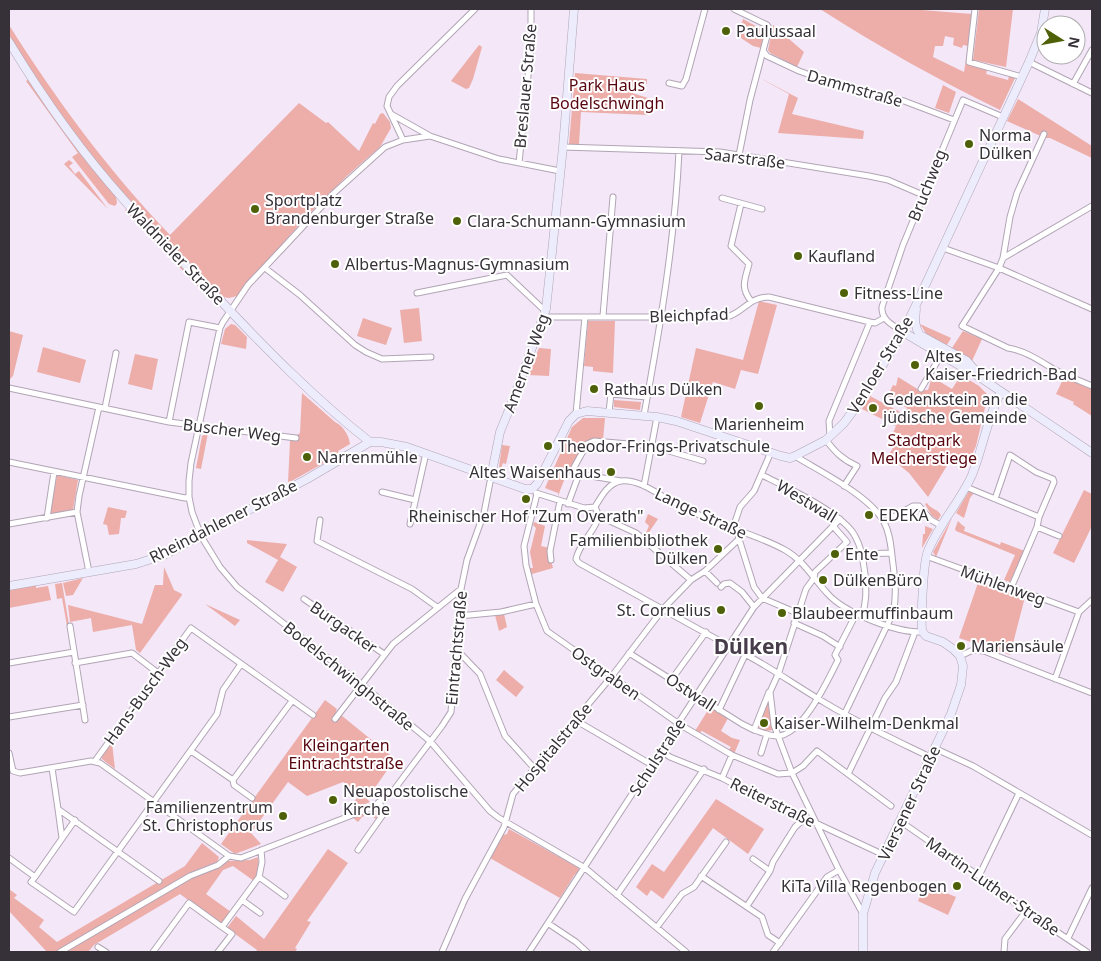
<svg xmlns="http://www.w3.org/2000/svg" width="1101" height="961" viewBox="0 0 1101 961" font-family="'Noto Sans',sans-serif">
  <rect width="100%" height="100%" fill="#f3e7f8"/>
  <path fill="#edada9" d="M820 9H909L972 14 968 46 963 45 962 48 953 45 954 38 945 36 943 46H935L933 57 964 72 966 60 968 64 987 70 986 74 1008 80 1009 76 1015 78 1000 110C938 80 878 46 820 9Z
    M979 9H1013L1006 67 973 60Z
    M743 19 765 31 761 48 753 46 738 36Z
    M9 25C57 101 108 170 170 235L299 103 326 123 328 122 359 151 373 123 375 124 380 114 383 113 390 122 391 128 380 147 348 175 305 218 237 296 229 298 222 297 154 228 98 164 62 117 23 59 9 35Z
    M773 25 804 52 797 67 770 53 768 50Z
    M479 45 482 47 473 79 469 88 466 89 451 81Z
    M575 73 647 79V84L633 85 632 93 648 98V115L581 112 579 144H569Z
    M758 77 798 98 792 114 864 131 863 139 778 133 789 94Z
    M29 79 116 197 117 203 115 206 109 204 72 157 78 153 26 81Z
    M943 85 956 92 949 113 935 108Z
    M1018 99 1092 146V158L1050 138H1045L1007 121Z
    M69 160 73 163 69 166 75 174 79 171 108 209 64 164Z
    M127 209 203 289 207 296 125 210Z
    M759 301 777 305 758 374 741 370 735 389 713 382 700 423 681 417 696 348 743 360Z
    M419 308 422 341 404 343 400 310Z
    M363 318 392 328 386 345 357 336Z
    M588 321H615L613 373 593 371V367L584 366Z
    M231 324 235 325 247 337 246 349 221 344 225 329Z
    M920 324 951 338 947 345 927 335Z
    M9 331 23 335 13 376 9 380Z
    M963 331 982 339 972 361 952 348Z
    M43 347 86 360 80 383 37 372Z
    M539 348 551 349 549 376 528 375Z
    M135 354 158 359 152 390 128 384Z
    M961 375 979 386 988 395 976 446 971 457 948 464 928 497 909 473 888 456 899 438 893 433 896 426 862 409 870 396 904 414 907 408 887 397 893 385 896 386 898 377 919 390H928L932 377 952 389Z
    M1064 377 1092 389V416L1073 404 1074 402 1056 394Z
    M302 393 335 422C343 426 349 435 350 444L338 451 340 454 288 483 290 441 300 433Z
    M614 400 641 402 640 410 614 407Z
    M583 418H605L603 440 591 439 587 441 572 471 568 470 558 496V493L545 488 572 427Z
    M208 433 201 469 196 468 202 436Z
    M502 445 510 446 506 464 503 463 501 468 499 467Z
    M57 475 78 480 73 510 50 514Z
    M1084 490 1092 494V526L1074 563 1053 553Z
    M969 491 974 493 970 498 964 518 956 513Z
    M927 503C930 509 938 509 941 515L938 520 932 516 925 504Z
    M108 507 127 511 125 518H121L119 534 109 535 107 525 103 524Z
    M648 514 658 519 645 538 635 531 645 535 649 526 645 522Z
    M952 518 936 557 933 552Z
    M958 521 962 525 965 527 964 531 1000 545 1001 542 1025 551 1010 582 1004 580 1015 555 956 531 955 529Z
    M534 522 545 526 541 546 550 548 549 552 553 568 532 574H530L528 568H533L530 552 536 528 533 525Z
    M925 526 933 529 922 548 923 534H925Z
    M247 540 287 544 280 557 297 567 283 592 265 582 278 560 247 543Z
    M164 567 174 590 182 594V595L140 653 136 650 132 625 93 632 91 618 70 622 68 605 142 624 155 585H163Z
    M83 578 73 595 66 596 63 583Z
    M979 580 1025 597 1010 655 959 638Z
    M62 583 69 625 67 626 62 598 57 599 55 584Z
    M36 585V588L48 586 51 600 9 608V589Z
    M205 604 240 620 235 626Z
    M504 614 507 627 499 631 495 615Z
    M504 670 524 687 516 697 496 680Z
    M325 700 337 709 336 711 395 759 367 799 370 802 357 807 355 801 359 794 343 782 307 796 288 782 251 833 261 844 235 854 221 844Z
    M767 700 773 730 765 731 757 727Z
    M710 707 728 718 721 731 732 738 740 740 734 754 728 751 731 747 702 731 699 733 695 731Z
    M109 743H112L115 769 102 759 101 756Z
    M716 799 764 829 748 854 713 828 663 899 651 890 647 896 636 887 652 864 664 872Z
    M377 809 378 814 376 819 369 814 362 817 358 822 353 818Z
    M509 829 579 868 578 875 575 874 560 898 490 858 503 835 507 834Z
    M202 843 219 857 217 862 189 873 55 952H47L9 911V889L17 895 14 898 44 920 39 927 57 942 185 866Z
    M328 849 348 863 307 921 311 922 295 948 297 949 295 952H256L257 950 227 928 236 916 264 939Z
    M258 857 259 869 254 881 233 866 223 870 206 894 231 912 222 925 180 894 94 945 88 952H66L191 878 221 867 227 861 250 860Z
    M925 884 956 897 948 915 918 901Z"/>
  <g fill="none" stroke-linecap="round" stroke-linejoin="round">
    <g stroke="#b1a5b5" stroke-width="7">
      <path id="street" d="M734 9 767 25 769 28 750 100 739 155
        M975 9 969 62 1022 77
        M764 52 767 56 799 71 849 89 904 101 954 120
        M1029 62 1092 93
        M669 83 682 86 686 79 705 9
        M1073 84 1092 50
        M391 114 430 136
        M403 140 387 106 389 97 397 86 475 9
        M563 147 720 152 869 176 888 180 923 195
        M519 163 531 47V9
        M560 171 499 159 430 136 403 140 385 147 334 193 281 250 248 285 223 322 220 328 191 463 189 481V497L192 512 201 536 220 567 237 587 361 684 430 741 490 811 499 818 585 868 686 952
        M722 198 762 209
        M741 204 731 246 749 264C745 280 740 287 751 301
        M1092 206 1003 258 999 268 962 326 1008 348C1026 351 1040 361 1055 370 1067 376 1080 381 1092 386
        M943 248 999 268 1092 309
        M1003 258 1010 217 1017 193 1044 134
        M265 268 300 295 355 345 366 352 382 359 431 357
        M417 293 507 275 543 309H546
        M603 316 613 197
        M544 317H727C744 312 749 297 769 297L870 322 875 323 884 318
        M903 332C893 325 881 320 882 307L903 245 963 100 1003 117
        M9 388 169 422 296 438
        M921 389 941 355
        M105 408 116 353
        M609 412 611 394 647 397
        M576 414 585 317
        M644 415C660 328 675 239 679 151
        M169 422 189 322 220 328
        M830 436 829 421 870 322
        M826 440C835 452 843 460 857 466L844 486
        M795 456C821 472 870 496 884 522 891 535 891 550 893 564 895 581 897 596 893 613L845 713
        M9 462 185 498 189 497
        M579 474 572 471 587 444 594 441 652 446 703 461
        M762 475C786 487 843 513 855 536 862 548 863 561 865 574 866 590 867 600 862 616
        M644 486 657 417
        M966 487 1039 517 1037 527 1011 588
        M382 492 415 500
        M536 493 584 508 595 507
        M537 494 524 546 526 565 536 604 547 631 679 724 732 755 778 774 792 773 803 766 817 751 891 806
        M995 499 1010 455 1036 472 1053 479 1054 482 1039 517
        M568 504 579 474 621 481
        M595 507 599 516C595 532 579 543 576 559L579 563 729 646C764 662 794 685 827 704 860 724 895 740 930 757
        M595 507C601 497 608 483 621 481 636 479 652 490 664 497 677 504 690 511 704 517 730 529 760 536 785 550 803 560 813 578 827 593 844 613 897 633 923 632
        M599 516 636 533 691 580
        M47 518 54 472
        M320 520 317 541 412 589 437 607
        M884 522 913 506H919L931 520 942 526
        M9 524 77 512
        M410 524 426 453
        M833 526 847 542 815 572 814 578 806 589 779 672 770 692 774 725 792 773 839 870 863 914
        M1037 527 1059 536
        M739 539 754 587 762 598 797 613
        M862 554 891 553
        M926 556 1079 612
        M551 560 550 551 560 501
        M705 571 717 583
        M89 572 77 512 79 496 99 407
        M721 587 724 584 730 583 742 592 754 607
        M304 599 384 654
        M459 616 501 612 536 604
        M794 623 823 636 840 647
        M70 626 85 720
        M456 649 480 674 505 736 534 768
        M629 653 742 724 754 730
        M960 656 973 650 984 651 1092 693
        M9 663 74 652
        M75 663 132 653 158 673
        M672 679 706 632
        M1055 679 1079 612 1092 600
        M769 692 754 730C761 732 769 736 777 736 802 736 828 680 838 660L835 655 856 614
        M719 710 746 653
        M9 717 83 705
        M335 719 393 644 461 589
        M575 720 652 765
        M934 748 973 766 1092 835
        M191 751 233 780 292 701
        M661 751 670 757 722 778 803 820 807 819 884 855
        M9 753 13 771 20 773 91 761 100 763 229 856 241 858 373 807 393 791 442 726 451 712 461 589 467 560 484 513 491 477
        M761 753 767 734
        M95 761 191 628 313 715
        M52 768 58 809 159 881
        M848 774 885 698 896 682 915 632
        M722 778 732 755
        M233 780 234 785 252 798
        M58 809 62 838
        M900 821 979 876 1026 911 1087 952
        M358 850 382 816 383 810 379 802
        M9 858 35 877 31 882 74 912 217 714 223 690 241 664
        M753 859 770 871
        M701 876 762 917 768 935 780 943
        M979 876 1019 793
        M35 877 75 820
        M259 877 285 896
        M617 895 704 769
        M242 900 260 913
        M747 906 770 871 773 862 795 827 803 820
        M549 924 576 942 587 952
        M657 927 682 894 694 887 726 842
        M1068 938 1092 888
        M98 947 106 952
        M60 952 190 876 218 865 229 856
        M153 952 189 903 222 927
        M218 952 232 934 222 927 259 877 262 862 261 850
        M442 952 465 899 504 827 513 794 612 676 663 609 691 580 705 571 739 539 735 522 740 507 754 491 771 452
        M529 952 754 607 840 519
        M773 952 827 877 839 870
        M1004 952 1005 939 1026 911"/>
    </g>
    <g stroke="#b1a5b5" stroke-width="9">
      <path id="secondary" d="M9 42C43 98 81 152 125 201 155 235 188 267 219 299 267 350 315 399 370 442
        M916 309C915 320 914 326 920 335L967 361 980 376
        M903 332 981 378 1092 453
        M491 477 500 432 515 395 546 309 563 147 574 9
        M9 586 136 564 164 555 307 479 370 442H381L407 447 525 489H532L537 484 569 421 576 414 587 411 657 417 676 421 781 456 790 458 795 456 826 440 844 423 862 399 903 332 916 305 1029 62 1041 33 1045 9
        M863 952V914L875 873 951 714 961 685 963 666 960 656 953 649 943 642 926 636 922 631C921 618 923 562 928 551 939 524 960 502 972 475 983 448 987 418 1001 392"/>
    </g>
    <use href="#street" stroke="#fff" stroke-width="5"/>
    <use href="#secondary" stroke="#ececfd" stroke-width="8"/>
  </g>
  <g fill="#4e6109" stroke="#fff" stroke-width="2">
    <circle cx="726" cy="31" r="5"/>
    <circle cx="969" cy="144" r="5"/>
    <circle cx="255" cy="209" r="5"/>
    <circle cx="457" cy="221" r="5"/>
    <circle cx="798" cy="256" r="5"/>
    <circle cx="335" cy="264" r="5"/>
    <circle cx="844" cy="293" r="5"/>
    <circle cx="915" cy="365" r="5"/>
    <circle cx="594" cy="389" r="5"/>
    <circle cx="759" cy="406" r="5"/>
    <circle cx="873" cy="408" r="5"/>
    <circle cx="548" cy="446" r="5"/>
    <circle cx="307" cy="457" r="5"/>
    <circle cx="611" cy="472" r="5"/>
    <circle cx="526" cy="499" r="5"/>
    <circle cx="869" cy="515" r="5"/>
    <circle cx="718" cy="549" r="5"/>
    <circle cx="835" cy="554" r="5"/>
    <circle cx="823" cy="580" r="5"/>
    <circle cx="721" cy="610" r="5"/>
    <circle cx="782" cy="613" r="5"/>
    <circle cx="961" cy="646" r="5"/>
    <circle cx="764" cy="723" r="5"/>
    <circle cx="333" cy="800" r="5"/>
    <circle cx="283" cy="816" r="5"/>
    <circle cx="957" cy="886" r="5"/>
  </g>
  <g text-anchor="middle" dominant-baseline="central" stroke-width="4" stroke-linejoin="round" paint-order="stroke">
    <g font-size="16" fill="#363138" stroke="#fff" text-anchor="start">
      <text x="736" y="31">Paulussaal</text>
      <text x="979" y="135">Norma<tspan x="979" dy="18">Dülken</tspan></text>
      <text x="265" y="200">Sportplatz<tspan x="265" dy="18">Brandenburger Straße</tspan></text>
      <text x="467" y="221">Clara-Schumann-Gymnasium</text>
      <text x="808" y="256">Kaufland</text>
      <text x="345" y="264">Albertus-Magnus-Gymnasium</text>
      <text x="854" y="293">Fitness-Line</text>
      <text x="925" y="356">Altes<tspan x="925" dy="18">Kaiser-Friedrich-Bad</tspan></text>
      <text x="604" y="389">Rathaus Dülken</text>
      <text x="883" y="399">Gedenkstein an die<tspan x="883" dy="18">jüdische Gemeinde</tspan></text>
      <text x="759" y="424" text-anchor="middle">Marienheim</text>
      <text x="558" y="446">Theodor-Frings-Privatschule</text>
      <text x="317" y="457">Narrenmühle</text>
      <text x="601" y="472" text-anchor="end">Altes Waisenhaus</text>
      <text x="879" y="515">EDEKA</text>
      <text x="526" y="516" text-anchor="middle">Rheinischer Hof "Zum Overath"</text>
      <text x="708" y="540" text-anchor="end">Familienbibliothek<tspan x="708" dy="18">Dülken</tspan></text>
      <text x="845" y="554">Ente</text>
      <text x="833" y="580">DülkenBüro</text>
      <text x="711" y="610" text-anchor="end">St. Cornelius</text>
      <text x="792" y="613">Blaubeermuffinbaum</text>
      <text x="971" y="646">Mariensäule</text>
      <text x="774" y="723">Kaiser-Wilhelm-Denkmal</text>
      <text x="343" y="791">Neuapostolische<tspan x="343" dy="18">Kirche</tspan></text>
      <text x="273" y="807" text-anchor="end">Familienzentrum<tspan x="273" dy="18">St. Christophorus</tspan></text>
      <text x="947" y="886" text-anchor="end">KiTa Villa Regenbogen</text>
    </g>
    <g font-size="16" fill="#57040e" stroke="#fff">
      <text x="607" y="85">Park Haus<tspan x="607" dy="18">Bodelschwingh</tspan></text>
      <text x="924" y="440">Stadtpark<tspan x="924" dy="18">Melcherstiege</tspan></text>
      <text x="346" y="745">Kleingarten<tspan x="346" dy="18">Eintrachtstraße</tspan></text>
    </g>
    <g font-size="16" fill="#363138" stroke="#fff">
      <text transform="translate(525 86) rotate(-85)">Breslauer Straße</text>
      <text transform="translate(855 88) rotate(16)">Dammstraße</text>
      <text transform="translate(745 158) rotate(7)">Saarstraße</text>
      <text transform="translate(927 185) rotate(-68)">Bruchweg</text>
      <text transform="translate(176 254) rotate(46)">Waldnieler Straße</text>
      <text transform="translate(689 315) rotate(-2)">Bleichpfad</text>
      <text transform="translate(526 363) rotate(-70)">Amerner Weg</text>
      <text transform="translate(880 365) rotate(-59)">Venloer Straße</text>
      <text transform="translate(232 430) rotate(7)">Buscher Weg</text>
      <text transform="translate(807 501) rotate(31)">Westwall</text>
      <text transform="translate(701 513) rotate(25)">Lange Straße</text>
      <text transform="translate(223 521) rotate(-27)">Rheindahlener Straße</text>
      <text transform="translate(1003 585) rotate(20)">Mühlenweg</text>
      <text transform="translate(344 627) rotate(35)">Burgacker</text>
      <text transform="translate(456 648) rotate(-85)">Eintrachtstraße</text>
      <text transform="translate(606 673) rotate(35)">Ostgraben</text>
      <text transform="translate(349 676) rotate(39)">Bodelschwinghstraße</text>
      <text transform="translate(145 691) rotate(-54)">Hans-Busch-Weg</text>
      <text transform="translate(691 692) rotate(33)">Ostwall</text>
      <text transform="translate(553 747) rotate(-50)">Hospitalstraße</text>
      <text transform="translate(657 757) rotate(-57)">Schulstraße</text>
      <text transform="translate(773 802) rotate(26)">Reiterstraße</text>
      <text transform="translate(909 803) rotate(-65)">Viersener Straße</text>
      <text transform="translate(993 886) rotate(35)">Martin-Luther-Straße</text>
    </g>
    <g font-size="21" font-weight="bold" fill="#473d4a" stroke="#fff">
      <text x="751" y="646">Dülken</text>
    </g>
  </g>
  <rect width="1101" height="961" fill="none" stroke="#363138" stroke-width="20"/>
  <g transform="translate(1061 40) rotate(101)"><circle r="24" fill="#ffffff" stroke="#afadaf"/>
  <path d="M0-4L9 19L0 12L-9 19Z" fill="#4e6109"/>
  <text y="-8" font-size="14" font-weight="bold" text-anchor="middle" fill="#363138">N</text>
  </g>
</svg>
